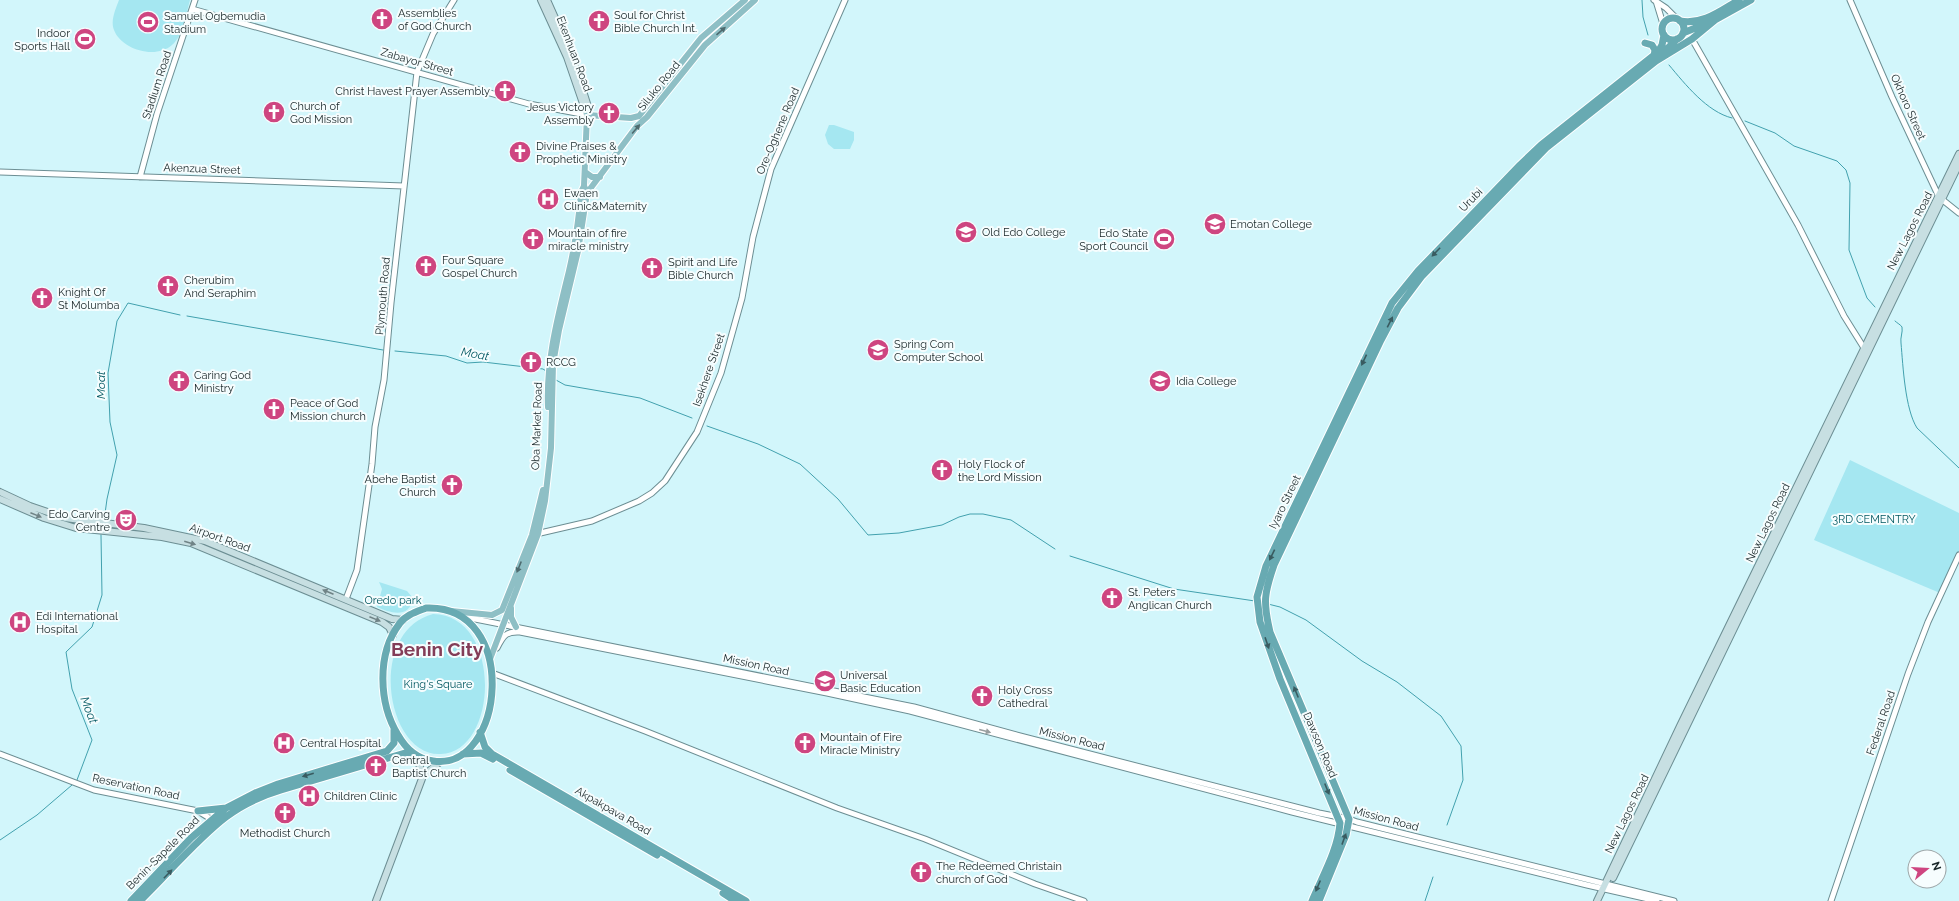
<svg xmlns="http://www.w3.org/2000/svg" width="1959" height="901" viewBox="0 0 1959 901" font-family="Raleway,sans-serif">
  <rect width="100%" height="100%" fill="#d2f6fb"/>
  <path fill="#a5e7f1" d="M119 0H190C186 14 183 36 172 45 155 60 121 49 114 30 110 21 116 8 119 0Z
    M829 125H834L854 132V140L850 149H834L828 144 825 135Z
    M1850 460 1959 513V551L1940 593 1814 540Z
    M379 582 407 591 413 598C410 619 390 613 377 607L382 589Z
    M433 614C503 615 499 752 441 754 386 757 366 632 433 614Z"/>
  <g fill="none" stroke-linecap="round" stroke-linejoin="round">
    <path stroke="#42a1ae" stroke-width="1" d="M1642 0 1643 17 1648 35
      M1669 65C1685 84 1707 112 1732 118
      M1745 121 1775 133 1794 146 1837 161 1846 170 1850 183 1849 250 1867 298 1875 307
      M187 316 383 350
      M1895 321C1897 323 1901 325 1902 327 1903 332 1900 338 1901 343 1903 366 1905 409 1917 428L1959 468
      M395 351 446 356 467 363 483 362 543 369 546 371
      M556 380 565 385 640 398 692 418
      M707 426 758 444 800 464 838 499 868 535 899 533 942 525 959 517 970 514H983L1011 520 1055 549
      M104 521 107 499 117 455 110 422 108 373 117 321 128 303 180 315
      M1070 556 1174 589 1255 601
      M1268 604 1280 607 1306 620 1362 661 1397 682 1441 716 1461 746 1463 780 1447 825
      M77 780 92 740 72 689 66 652 92 627 102 595 101 535
      M0 840 37 815 72 785
      M1425 901 1433 877"/>
    <g stroke="#6c8e93" stroke-width="7">
      <path id="tertiary" d="M1654 0 1666 8 1677 19
        M1850 0 1892 97 1939 197 1959 213
        M1656 1 1663 24
        M192 9 529 104 587 115
        M1692 39 1798 225 1844 316 1864 348
        M0 172 404 186
        M140 177 157 114 195 0
        M536 534 592 521 639 501 652 493 665 481 697 432 721 373 742 298 753 237 771 169 845 0
        M346 599 357 570 372 464 375 427 384 380 391 303 417 72 433 34 454 0
        M460 616 914 707 1020 736 1319 813 1349 819 1357 822 1674 901
        M497 648C503 636 506 631 520 632L827 693 910 711 1292 812 1587 885 1657 901
        M492 673 645 731 837 808 925 839 1035 884 1084 901
        M0 754 94 790 198 811 214 821
        M1831 901 1908 674 1928 622 1959 555"/>
    </g>
    <g stroke="#6c8e93" stroke-width="8">
      <path id="secondary" d="M541 0 567 57 587 115
        M547 0 572 56 589 110 587 115
        M0 492 30 506 65 518 144 528 205 541 392 619 403 620
        M0 499 44 518 76 528 162 537 191 543 382 622 389 627 393 635
        M416 755 423 776
        M1613 878 1959 164
        M376 901 423 776 440 762
        M1597 901 1680 726 1959 154"/>
    </g>
    <g stroke="#fff" stroke-width="8">
      <path id="primary" d="M585 172 592 177H600
        M587 193 637 126 647 117 705 45 755 0
        M548 407C546 360 558 316 569 271 575 245 579 218 581 192L584 186
        M511 608V617L516 627
        M451 611 492 615 502 610 532 535 543 490
        M490 659 538 534 545 501 551 448 553 364 559 330 578 251 587 193 584 186 587 115 631 118 639 116 701 38 745 0"/>
    </g>
    <g stroke="#fff" stroke-width="9">
      <path id="trunk" d="M1662 29a11 11 0 1 1 22 0a11 11 0 1 1-22 0Z
        M1680 21C1703 25 1720 11 1739 0
        M1683 33 1715 20 1751 0
        M1645 43 1652 45 1655 50 1654 56
        M1661 55 1677 39
        M426 608C521 604 505 772 433 761 417 759 406 749 398 735 379 704 376 654 400 623 406 615 416 612 426 608Z
        M480 732 485 747 492 754 746 901
        M463 754 481 753 493 759
        M510 770 657 855
        M198 811 226 808
        M723 893 735 901
        M131 901 191 838 226 808 255 793 278 784 387 751 394 743V730
        M140 901C167 875 197 839 226 817 243 804 261 796 281 790L405 753 414 754
        M1312 901C1322 877 1338 850 1340 823L1280 679 1260 622 1257 597 1266 566 1392 303 1418 271 1520 165 1541 145 1658 52 1662 45 1664 35
        M1319 901 1346 835 1349 819 1270 632C1263 602 1264 594 1274 565L1381 340 1398 308 1422 276 1546 148 1656 61 1692 39 1715 20"/>
    </g>
    <use href="#tertiary" stroke="#fff" stroke-width="5"/>
    <use href="#secondary" stroke="#c7dfe2" stroke-width="6"/>
    <use href="#primary" stroke="#8ebfc5" stroke-width="6"/>
    <use href="#trunk" stroke="#68aab2" stroke-width="7"/>
  </g>
  <defs><path id="oneway-solid" d="M-6-.8H1V-3.2L6.5 0L1 3.2V.8H-6Z"/></defs>
  <g fill="#4e6b6f">
    <use href="#oneway-solid" transform="translate(721 31) rotate(-41)"/>
    <use href="#oneway-solid" transform="translate(636 129) rotate(-50)"/>
    <use href="#oneway-solid" transform="translate(519 567) rotate(112)"/>
  </g>
  <g fill="#395b60">
    <use href="#oneway-solid" transform="translate(1436 252) rotate(134)"/>
    <use href="#oneway-solid" transform="translate(1390 322) rotate(-63)"/>
    <use href="#oneway-solid" transform="translate(1364 360) rotate(115)"/>
    <use href="#oneway-solid" transform="translate(1272 555) rotate(116)"/>
    <use href="#oneway-solid" transform="translate(1267 643) rotate(71)"/>
    <use href="#oneway-solid" transform="translate(1296 692) rotate(-112)"/>
    <use href="#oneway-solid" transform="translate(308 775) rotate(164)"/>
    <use href="#oneway-solid" transform="translate(1327 789) rotate(68)"/>
    <use href="#oneway-solid" transform="translate(1344 839) rotate(-70)"/>
    <use href="#oneway-solid" transform="translate(168 874) rotate(-46)"/>
    <use href="#oneway-solid" transform="translate(1318 886) rotate(113)"/>
  </g>
  <g fill="#708386">
    <use href="#oneway-solid" transform="translate(36 515) rotate(22)"/>
    <use href="#oneway-solid" transform="translate(190 543) rotate(16)"/>
    <use href="#oneway-solid" transform="translate(328 592) rotate(-157)"/>
    <use href="#oneway-solid" transform="translate(375 619) rotate(22)"/>
  </g>
  <use fill="#989e9f" href="#oneway-solid" transform="translate(985 731) rotate(15)"/>
  <defs>
    <g id="church-disc" transform="scale(1.15)"><circle r="9.5" fill="#ce4580" stroke="#f6fdfe"/><path d="M-1.2-6h2.4v3.5h3.3v2.4h-3.3V6h-2.4V-.1h-3.3v-2.4h3.3Z" fill="#fff"/></g>
    <g id="stadium-disc" transform="scale(1.15)"><circle r="9.5" fill="#ce4580" stroke="#f6fdfe"/><path d="M0-5a6.5 5 0 1 0 0 10a6.5 5 0 1 0 0-10ZM-3.5-1.8h7v3.6h-7Z" fill="#fff"/></g>
    <g id="hospital-disc" transform="scale(1.15)"><circle r="9.5" fill="#ce4580" stroke="#f6fdfe"/><path d="M-5-5h3v3.5h4V-5h3V5h-3V1.5h-4V5h-3Z" fill="#fff"/></g>
    <g id="university-disc" transform="scale(1.15)"><circle r="9.5" fill="#ce4580" stroke="#f6fdfe"/><path d="M0-5L7-2L0 1L-7-2ZM-4 1L0 2.5L4 1V4Q0 6-4 4Z" fill="#fff"/></g>
    <g id="theatre-disc" transform="scale(1.15)"><circle r="9.5" fill="#ce4580" stroke="#f6fdfe"/><path d="M-5-5.5Q0-4 5-5.5V0Q5 5 0 6Q-5 5-5 0ZM-3.3-2.5H-1v1.5H-3.3ZM1-2.5H3.3v1.5H1ZM-2.8 1Q0 5.5 2.8 1Z" fill="#fff"/></g>
  </defs>
  <g fill-rule="evenodd">
    <use href="#church-disc" x="382" y="19"/>
    <use href="#church-disc" x="599" y="21"/>
    <use href="#stadium-disc" x="148" y="22"/>
    <use href="#stadium-disc" x="85" y="39"/>
    <use href="#church-disc" x="505" y="91"/>
    <use href="#church-disc" x="274" y="112"/>
    <use href="#church-disc" x="609" y="113"/>
    <use href="#church-disc" x="520" y="152"/>
    <use href="#hospital-disc" x="548" y="199"/>
    <use href="#university-disc" x="1215" y="224"/>
    <use href="#university-disc" x="966" y="232"/>
    <use href="#church-disc" x="533" y="239"/>
    <use href="#stadium-disc" x="1164" y="239"/>
    <use href="#church-disc" x="426" y="266"/>
    <use href="#church-disc" x="652" y="268"/>
    <use href="#church-disc" x="168" y="286"/>
    <use href="#church-disc" x="42" y="298"/>
    <use href="#university-disc" x="878" y="350"/>
    <use href="#church-disc" x="531" y="362"/>
    <use href="#church-disc" x="179" y="381"/>
    <use href="#university-disc" x="1160" y="381"/>
    <use href="#church-disc" x="274" y="409"/>
    <use href="#church-disc" x="942" y="470"/>
    <use href="#church-disc" x="452" y="485"/>
    <use href="#theatre-disc" x="126" y="520"/>
    <use href="#church-disc" x="1112" y="598"/>
    <use href="#hospital-disc" x="20" y="622"/>
    <use href="#university-disc" x="825" y="681"/>
    <use href="#church-disc" x="982" y="696"/>
    <use href="#hospital-disc" x="284" y="743"/>
    <use href="#church-disc" x="805" y="743"/>
    <use href="#church-disc" x="376" y="766"/>
    <use href="#hospital-disc" x="309" y="796"/>
    <use href="#church-disc" x="285" y="813"/>
    <use href="#church-disc" x="921" y="872"/>
  </g>
  <g text-anchor="middle" dominant-baseline="central" stroke-width="4" stroke-linejoin="round" paint-order="stroke">
    <g font-size="11" fill="#192729" stroke="#f6fdfe" text-anchor="start">
      <text x="398" y="13">Assemblies<tspan x="398" dy="13">of God Church</tspan></text>
      <text x="614" y="15">Soul for Christ<tspan x="614" dy="13">Bible Church Int.</tspan></text>
      <text x="164" y="16">Samuel Ogbemudia<tspan x="164" dy="13">Stadium</tspan></text>
      <text x="70" y="33" text-anchor="end">Indoor<tspan x="70" dy="13">Sports Hall</tspan></text>
      <text x="490" y="91" text-anchor="end">Christ Havest Prayer Assembly</text>
      <text x="290" y="106">Church of<tspan x="290" dy="13">God Mission</tspan></text>
      <text x="594" y="107" text-anchor="end">Jesus Victory<tspan x="594" dy="13">Assembly</tspan></text>
      <text x="536" y="146">Divine Praises &amp;<tspan x="536" dy="13">Prophetic Ministry</tspan></text>
      <text x="564" y="193">Ewaen<tspan x="564" dy="13">Clinic&amp;Maternity</tspan></text>
      <text x="1230" y="224">Emotan College</text>
      <text x="982" y="232">Old Edo College</text>
      <text x="548" y="233">Mountain of fire<tspan x="548" dy="13">miracle ministry</tspan></text>
      <text x="1148" y="233" text-anchor="end">Edo State<tspan x="1148" dy="13">Sport Council</tspan></text>
      <text x="442" y="260">Four Square<tspan x="442" dy="13">Gospel Church</tspan></text>
      <text x="668" y="262">Spirit and Life<tspan x="668" dy="13">Bible Church</tspan></text>
      <text x="184" y="280">Cherubim<tspan x="184" dy="13">And Seraphim</tspan></text>
      <text x="58" y="292">Knight Of<tspan x="58" dy="13">St Molumba</tspan></text>
      <text x="894" y="344">Spring Com<tspan x="894" dy="13">Computer School</tspan></text>
      <text x="546" y="362">RCCG</text>
      <text x="194" y="375">Caring God<tspan x="194" dy="13">Ministry</tspan></text>
      <text x="1176" y="381">Idia College</text>
      <text x="290" y="403">Peace of God<tspan x="290" dy="13">Mission church</tspan></text>
      <text x="958" y="464">Holy Flock of<tspan x="958" dy="13">the Lord Mission</tspan></text>
      <text x="436" y="479" text-anchor="end">Abehe Baptist<tspan x="436" dy="13">Church</tspan></text>
      <text x="110" y="514" text-anchor="end">Edo Carving<tspan x="110" dy="13">Centre</tspan></text>
      <text x="1128" y="592">St. Peters<tspan x="1128" dy="13">Anglican Church</tspan></text>
      <text x="36" y="616">Edi International<tspan x="36" dy="13">Hospital</tspan></text>
      <text x="840" y="675">Universal<tspan x="840" dy="13">Basic Education</tspan></text>
      <text x="998" y="690">Holy Cross<tspan x="998" dy="13">Cathedral</tspan></text>
      <text x="820" y="737">Mountain of Fire<tspan x="820" dy="13">Miracle Ministry</tspan></text>
      <text x="300" y="743">Central Hospital</text>
      <text x="392" y="760">Central<tspan x="392" dy="13">Baptist Church</tspan></text>
      <text x="324" y="796">Children Clinic</text>
      <text x="285" y="833" text-anchor="middle">Methodist Church</text>
      <text x="936" y="866">The Redeemed Christain<tspan x="936" dy="13">church of God</tspan></text>
    </g>
    <g font-size="11" fill="#192729" stroke="#f6fdfe">
      <text transform="translate(574 54) rotate(69)">Ekenhuan Road</text>
      <text transform="translate(417 62) rotate(16)">Zabayor Street</text>
      <text transform="translate(157 85) rotate(-72)">Stadium Road</text>
      <text transform="translate(659 86) rotate(-51)">Siluko Road</text>
      <text transform="translate(1908 107) rotate(66)">Okhoro Street</text>
      <text transform="translate(778 131) rotate(-67)">Ore-Oghene Road</text>
      <text transform="translate(202 169) rotate(2)">Akenzua Street</text>
      <text transform="translate(1471 200) rotate(-46)">Urubi</text>
      <text transform="translate(1910 231) rotate(-63)">New Lagos Road</text>
      <text transform="translate(383 296) rotate(-85)">Plymouth Road</text>
      <text transform="translate(709 370) rotate(-71)">Isekhere Street</text>
      <text transform="translate(537 426) rotate(-88)">Oba Market Road</text>
      <text transform="translate(1285 502) rotate(-64)">Iyaro Street</text>
      <text transform="translate(1768 523) rotate(-64)">New Lagos Road</text>
      <text transform="translate(220 538) rotate(20)">Airport Road</text>
      <text transform="translate(756 665) rotate(12)">Mission Road</text>
      <text transform="translate(1881 723) rotate(-71)">Federal Road</text>
      <text transform="translate(1072 739) rotate(14)">Mission Road</text>
      <text transform="translate(1320 745) rotate(67)">Dawson Road</text>
      <text transform="translate(136 787) rotate(12)">Reservation Road</text>
      <text transform="translate(613 811) rotate(30)">Akpakpava Road</text>
      <text transform="translate(1627 814) rotate(-64)">New Lagos Road</text>
      <text transform="translate(1386 819) rotate(15)">Mission Road</text>
      <text transform="translate(163 853) rotate(-45)">Benin-Sapele Road</text>
    </g>
    <g font-size="11" fill="#005760" stroke="#f6fdfe">
      <text x="1874" y="519">3RD CEMENTRY</text>
      <text x="393" y="600">Oredo park</text>
      <text x="438" y="684">King's Square</text>
    </g>
    <g font-size="12" font-style="italic" fill="#045963" stroke="#f6fdfe">
      <text transform="translate(475 354) rotate(10)">Moat</text>
      <text transform="translate(101 385) rotate(-90)">Moat</text>
      <text transform="translate(89 710) rotate(69)">Moat</text>
    </g>
    <g font-size="19" font-weight="bold" fill="#833d58" stroke="#f6fdfe">
      <text x="437" y="649">Benin City</text>
    </g>
  </g>
  <g transform="translate(1927 869) rotate(72)"><circle r="19" fill="#f6fdfe" stroke="#9ea7a9"/>
  <path d="M0-3L7 15L0 10L-7 15Z" fill="#ce4580"/>
  <text y="-6" font-size="11" font-weight="bold" text-anchor="middle" fill="#192729">N</text>
  </g>
</svg>
